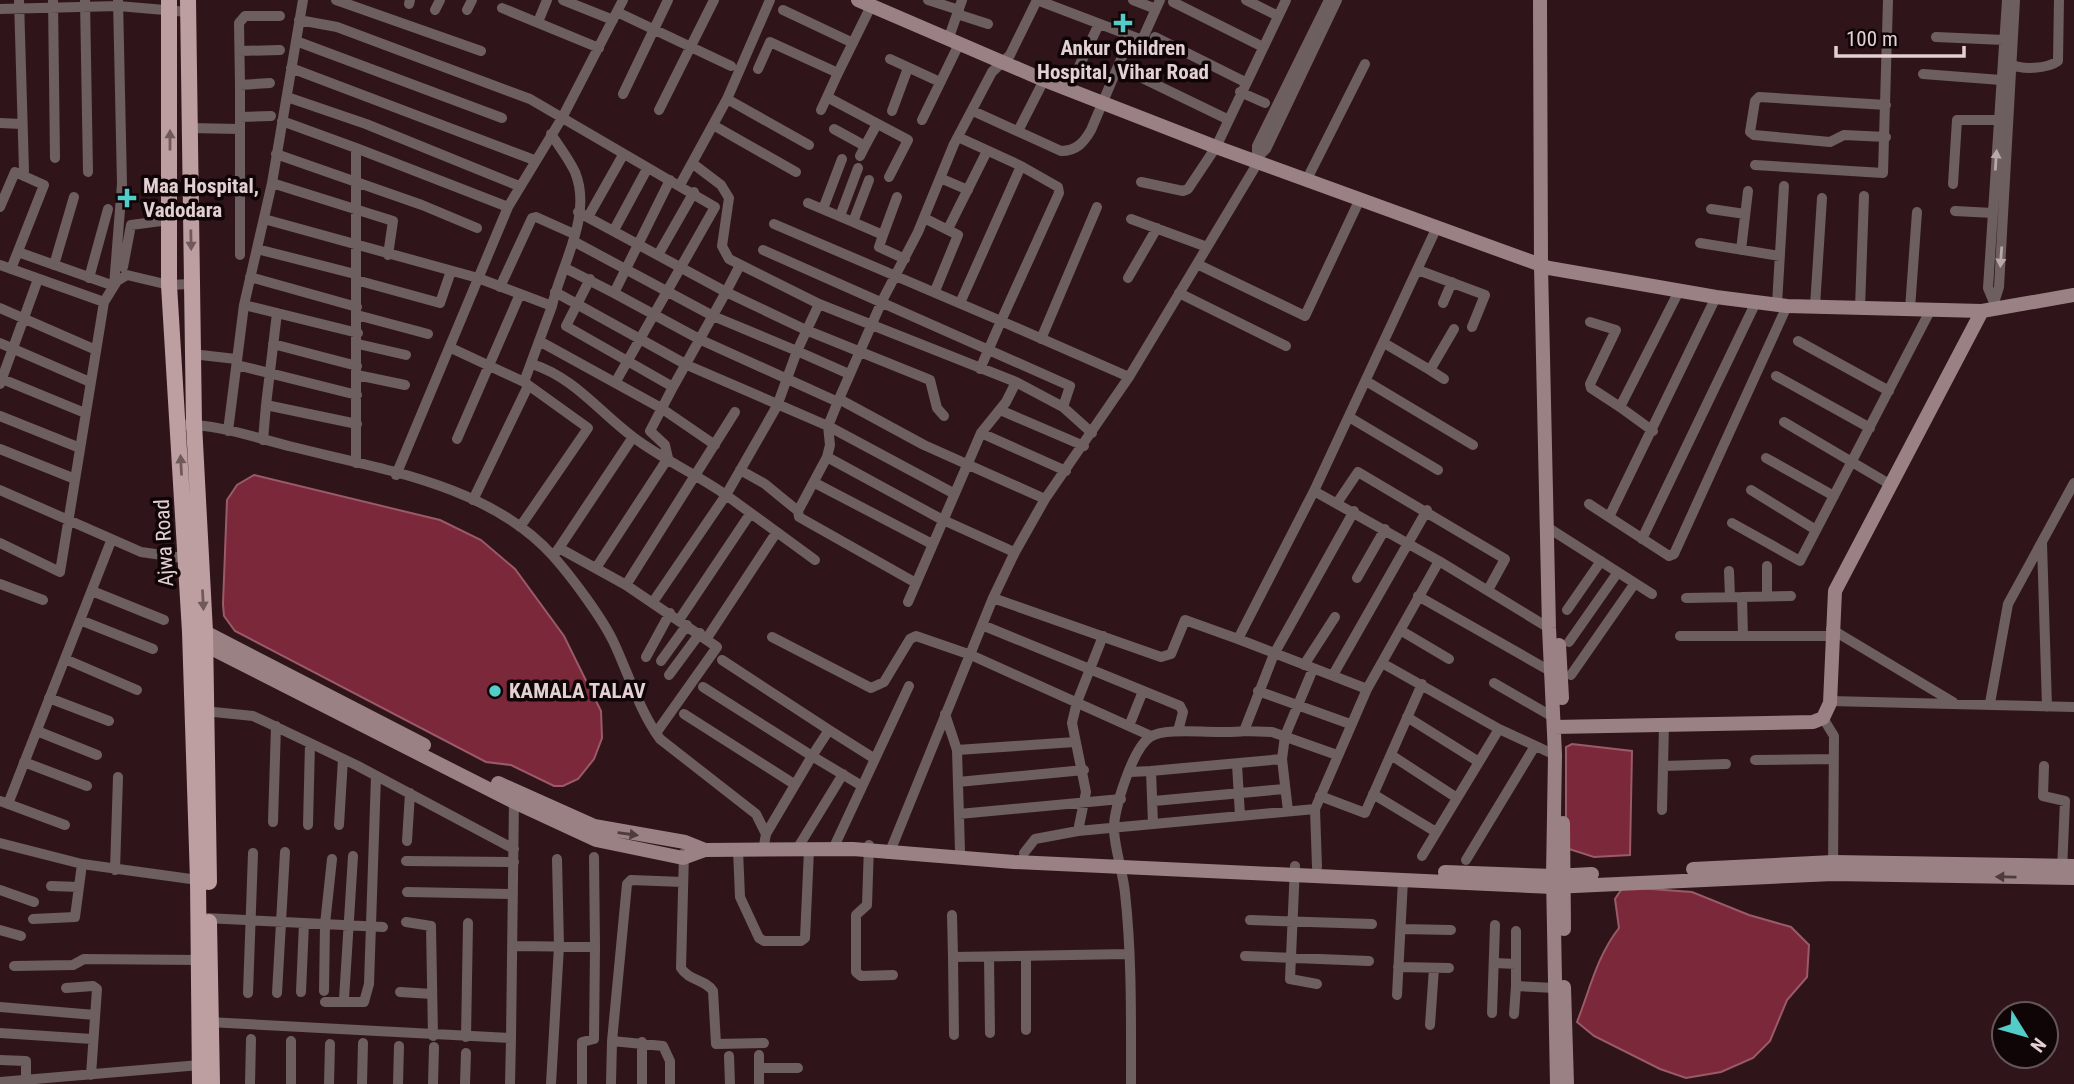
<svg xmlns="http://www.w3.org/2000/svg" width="2074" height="1084" viewBox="0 0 2074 1084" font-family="'Roboto Condensed',sans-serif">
  <rect width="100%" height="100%" fill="#2f1519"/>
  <path fill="#7b283a" stroke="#9a5a68" stroke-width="2" d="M254 475 440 520 481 540 515 569 564 636 601 711 602 738 594 759 578 779 563 786H554L511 765 486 762 235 631 224 616 223 604 227 500 237 485Z
    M1572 744 1632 751 1630 855 1594 857 1566 848V747Z
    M1623 887 1692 892 1749 915 1791 927 1809 945 1807 977 1787 1000 1770 1041 1753 1058 1721 1072 1686 1078 1660 1069 1594 1036 1577 1022C1590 989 1597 956 1619 928L1615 899Z"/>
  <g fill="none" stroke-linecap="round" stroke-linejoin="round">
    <path stroke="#6d5e5f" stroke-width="10" d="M19 0 24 171
      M53 0 55 158
      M85 0 88 172
      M336 0 481 51
      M563 0 613 20
      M928 0 959 10
      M1037 0 1142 40 1160 0
      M1133 0 1156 9
      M1246 0 1278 16
      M1173 2 1263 47
      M409 4 410 0
      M502 8 599 48
      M0 9 118 6 188 12
      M435 10 440 0
      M467 10 472 0
      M783 10 853 43
      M617 12 731 66
      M957 14 988 24
      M299 20 337 27 530 99 715 207 615 383
      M538 22 547 0
      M1155 37 1245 82
      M1936 37 2004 40
      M948 40 962 0
      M296 41 502 118
      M240 51 280 50
      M890 59 940 82
      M2010 64C2022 70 2047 69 2058 61L2059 0
      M291 68 534 160
      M758 69 770 42 838 73 871 6
      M838 73 827 97 908 140 889 177
      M1923 74 2001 80
      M1138 76 1227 119
      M1074 77 1098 26
      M240 85 239 23 245 16H280
      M1240 92 1265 103
      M623 94 668 0
      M287 97 366 124 519 186
      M727 99 809 145
      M659 110 714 0
      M821 110 827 97
      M892 111 908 68
      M973 111 1061 151C1077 151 1084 142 1091 130L1130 38
      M240 117 271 116
      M922 120 959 44
      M282 121 356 148V463
      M0 123 21 124
      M713 125 796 172
      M189 128 240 129
      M834 129 865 146 877 124
      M1018 131 1044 80
      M551 134C559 146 569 159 575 172 593 216 561 265 552 306
      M958 137 1021 166 960 303
      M1886 137 1844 135 1830 142 1754 135 1750 132 1755 101 1759 97 1886 105
      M356 148 508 207
      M276 154 422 205 477 228
      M860 156 865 146
      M1258 157 1266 149 1337 0
      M692 163 721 185 729 198 722 246 729 259 819 304 1016 382 1063 407 1092 433
      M1755 165 1883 173 1888 0
      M940 178 968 190
      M1306 181 1365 64
      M1141 182 1183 191 1188 189 1216 147 1286 0
      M272 183 393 221 388 255
      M1953 184 1957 120H1999
      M680 185 727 99 770 0
      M808 203 853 222 869 180
      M0 207 15 172 44 185 11 269
      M823 209 842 159
      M1711 209 1745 214
      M1955 211 1993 213
      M578 212 726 292 673 387 566 326 590 279
      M840 216 858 168
      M588 217 623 155
      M924 218 958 235 935 291
      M264 219 478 278 552 306 524 382 451 348
      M1131 219 1207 247
      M853 222 883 235 897 197
      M774 224 1001 321 1059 193 1058 187 1021 166
      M948 229 987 151
      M614 230 647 169
      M883 235 879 247 905 259
      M573 241 713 316 797 351 777 406 726 495 815 560
      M1700 243 1780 256
      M257 249 355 274
      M763 250 1070 386 1063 407
      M1741 250 1748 191
      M18 252 114 286 122 184 118 0
      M240 255V85L270 83
      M658 255 694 192
      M1197 264 1305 316 1359 201
      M0 265 104 302 117 281 127 275 169 285 191 284
      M54 265 74 197
      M740 265 726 292 806 330 930 380 937 408 944 416
      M123 267 131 225 169 220
      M565 268 614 293 670 180
      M1418 270 1485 295 1472 327
      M250 277 357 307
      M89 278 108 209
      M1128 278 1157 228
      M356 280 440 303 451 271
      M500 287 532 218 536 217 574 234
      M555 292 687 365 828 426 953 493
      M614 293 701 340 838 402
      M1179 293 1286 346
      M1993 300 1988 288 2007 0
      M1443 303 1452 282
      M819 304 797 351 849 374
      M1777 304 1784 186
      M244 305 358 333
      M1815 306 1822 198
      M0 308 96 350
      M1860 308 1864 196
      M1910 309 1917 212
      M1992 309 1999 287 2015 0
      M277 313 266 405 357 424
      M357 315 428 334
      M1590 322 1616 330 1590 384 1591 388 1620 407
      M1041 339 1097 207
      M1798 341 1889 391
      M541 342 661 408 715 445
      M0 343 90 382
      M1384 343 1430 370 1454 329
      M273 344 357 366
      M358 344 406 355
      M192 354 236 359
      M532 364C575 378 598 411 633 437 662 459 696 474 726 495L653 602
      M237 365 357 395
      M980 369 1001 321 1129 377
      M1430 370 1444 379
      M357 375 405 385
      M1776 376 1870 428
      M0 378 85 413
      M1366 381 1473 445
      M0 384 38 279
      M839 399 924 445 1045 499
      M1000 410 1084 446
      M0 416 80 448
      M1349 417 1438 470
      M1784 422 1891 485
      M178 425C216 423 256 438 293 447 380 469 490 485 553 556 571 576 603 619 614 643 629 675 639 710 660 739L756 814 766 834 763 851
      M228 431 244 305 272 183 303 0
      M1653 431 1620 407 1679 291
      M981 433 1066 471
      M457 439 520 294
      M263 440 266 405
      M0 449 75 479
      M827 457 941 519 1014 552
      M1766 458 1834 496
      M740 470 765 484 798 511 799 517 916 583
      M396 475 508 207 562 118 623 0
      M815 483 932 544
      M0 490 141 552 190 559
      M1751 490 1816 530
      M1314 491 1439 561
      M473 500 528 386
      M1337 503 1358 472 1505 559 1488 590
      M1589 504 1669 556 1674 554 1787 306
      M798 511 827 457 830 445 828 426 839 399 882 301 918 232 954 144 992 72 1010 55 1037 0
      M1609 517 1716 297
      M1732 523 1800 561 1931 309
      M520 527 588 428 524 382
      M1547 527 1652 594
      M1642 539 1756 302
      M0 543 60 572 104 302
      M2042 543 2047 707
      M559 548 633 437
      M553 556 559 548 626 585 717 647 656 733
      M1767 566V596
      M596 568 668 458 665 445 650 431 673 387
      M1729 571 1730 597
      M1357 578 1385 529
      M0 584 43 600
      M626 585 735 412
      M92 591 164 620
      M1418 596 1550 671
      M1742 597 1791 596
      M993 598 1161 657 1171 654 1185 620 1238 639
      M1686 598 1742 597 1743 636
      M908 602 981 433 1006 402 1016 382
      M1567 610 1601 561
      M80 620 153 649
      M679 620 750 514
      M982 625 1180 706 1183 712 1178 731
      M1831 629 1953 702
      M1400 630 1449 659
      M1680 636H1831
      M772 637 871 688 884 682 910 639 916 636 971 655 1151 736
      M707 638 776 533
      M1569 642 1618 572
      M646 657 670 613
      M65 659 137 690
      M722 660 829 730 812 756 862 786
      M661 661 687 625
      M1382 663 1499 729
      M1304 665 1335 617
      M669 675 700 633
      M1333 675 1427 510
      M1571 675 1635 583
      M1494 683 1553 717
      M703 687 812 756 766 834
      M1367 689 1439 561 1549 628
      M1258 691 1350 724
      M49 698 109 721
      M1830 701 2074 707
      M1990 703 2008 604 2074 483
      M204 711 253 716 266 722 358 766 514 849
      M684 714 794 784
      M945 714 957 750
      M1407 717 1479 762
      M1823 718 1834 736 1833 868
      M1129 726 1143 691
      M829 730 875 759
      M37 731 97 755
      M1337 755 1272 732 1244 731 1274 654 1354 511
      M1391 755 1457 798
      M1282 759 1285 736 1313 669
      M1755 760 1834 759
      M24 762 87 786
      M1237 764 1240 816
      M1664 766 1726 764
      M2044 766 2043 796 2065 801 2062 870
      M1130 772 1151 771
      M958 782 1084 770
      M1373 794 1436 832
      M1320 796 1365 813 1422 684
      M0 801 65 825
      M1154 801 1284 789
      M8 804 111 541
      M1662 810 1664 725
      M959 814 1121 799
      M273 822 276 726
      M1153 824 1151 771 1282 759 1288 811
      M308 825 310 743
      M339 825 343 759
      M1078 831 1086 792 1072 723 1077 702 1103 636
      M407 841 410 793
      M0 843 82 864 198 880
      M869 845 867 905 856 915V972L861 976 893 975
      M797 849 843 774
      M833 849 909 686
      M738 850 740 897 759 938 764 941H801L805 938 809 850
      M960 851 957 750 1075 742
      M684 853 681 968C689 981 705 979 713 991L716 1044 764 1043
      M1024 853 1035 839 1078 831 1315 809
      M889 854 993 598 1015 552 1045 499 1129 377 1257 164V146L1329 0
      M1422 856 1499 729 1555 755
      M594 857 595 947
      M1466 860 1535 746
      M406 861 514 862
      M1295 866 1290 979 1317 984
      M1317 867 1315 809 1367 689 1238 639 1314 491 1436 229
      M115 870 118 777
      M51 886 79 887
      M0 890 34 902
      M407 892 513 894
      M952 915 953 957
      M205 918 383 927
      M33 919 75 917 82 864
      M1250 920 1372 924
      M406 922 431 926 433 1036
      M1401 929 1451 930
      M0 930 21 936
      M513 946 595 947 594 1039 582 1042V1084
      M1026 956V1030
      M1245 956 1369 961
      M989 957 990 1033
      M1494 963 1516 964
      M14 966 73 965 84 959 199 960
      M1398 967 1449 968
      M1516 986V931
      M66 988 93 986 97 989 91 1075
      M324 991 325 924 332 859
      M301 992 304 923
      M400 992 432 994
      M248 993 253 853
      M277 993 285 852
      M1397 995 1403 880
      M344 999 353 856
      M325 1002H364L369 984 376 776
      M0 1007 95 1015
      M1492 1013 1495 925
      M1514 1014 1516 986 1555 988
      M208 1022 511 1038 510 1084
      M1430 1025 1434 968
      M0 1033 92 1039
      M954 1035 953 957 1128 954
      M466 1037 468 923
      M511 1038 514 799
      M612 1041 627 884 631 880 683 882
      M642 1042V1084
      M729 1056 730 1084
      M0 1060 26 1061V1080
      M759 1068H798
      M0 1082 200 1065
      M250 1084 251 1039
      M291 1084V1041
      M329 1084 330 1044
      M362 1084 363 1043
      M398 1084 399 1046
      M433 1084 434 1047
      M465 1084 466 1053
      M551 1084 559 946 557 859
      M611 1084 612 1041 663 1046 670 1061V1084
      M759 1084V1055
      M1131 1084C1131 1021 1132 956 1125 893 1123 872 1115 851 1114 830 1113 810 1133 748 1150 737 1167 726 1220 735 1244 731"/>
    <path stroke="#9a8284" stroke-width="14" d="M858 0 1044 80 1216 147 1549 268 1716 297 1787 306 1982 311 2074 295
      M1540 0 1541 266 1549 628 1555 755 1553 876 1557 1084
      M195 632H205L424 745
      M195 644 205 645 514 802 596 840 683 858 705 850 853 849 1014 862 1553 887 1833 874 2074 878
      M1559 645 1562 698
      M1554 727 1813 722 1823 718 1830 703 1835 591 1982 311
      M498 783 594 826 685 842 705 850
      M1563 823 1564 929
      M1693 869 1833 862 2074 866
      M1445 872 1553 876 1592 874
      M1564 987 1567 1084"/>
    <path stroke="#bd9ea1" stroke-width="16" d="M169 0V285L190 632 198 880 200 1084
      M188 0 194 424 205 632 209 882
      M209 922 212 1084"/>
  </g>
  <defs><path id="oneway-solid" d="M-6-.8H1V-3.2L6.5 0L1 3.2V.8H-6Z" transform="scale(1.75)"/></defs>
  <g fill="#6f595b">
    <use href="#oneway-solid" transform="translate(170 140) rotate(-90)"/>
    <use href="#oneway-solid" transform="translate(191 240) rotate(89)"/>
    <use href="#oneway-solid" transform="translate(181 465) rotate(-93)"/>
    <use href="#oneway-solid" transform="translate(203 600) rotate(87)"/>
  </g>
  <g fill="#baa8aa">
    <use href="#oneway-solid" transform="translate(1996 160) rotate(-86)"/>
    <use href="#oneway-solid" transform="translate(2001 257) rotate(94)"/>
  </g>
  <g fill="#4e3d3f">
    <use href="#oneway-solid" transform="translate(628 834) rotate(8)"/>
    <use href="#oneway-solid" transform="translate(2006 877) rotate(-179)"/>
  </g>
  <g fill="#53cdc9" stroke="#100506" stroke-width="2.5">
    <path d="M1119.5 12.5h7v7h7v7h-7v7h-7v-7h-7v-7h7z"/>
    <path d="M123.5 187.5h7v7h7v7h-7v7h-7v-7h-7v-7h7z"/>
    <circle cx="495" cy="691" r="7"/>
  </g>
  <g text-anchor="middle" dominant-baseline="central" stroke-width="7" stroke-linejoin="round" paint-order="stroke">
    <g font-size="21" font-weight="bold" fill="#e3d0d2" stroke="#100506" text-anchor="start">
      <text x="1123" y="48" text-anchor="middle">Ankur Children<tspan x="1123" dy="24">Hospital, Vihar Road</tspan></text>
      <text x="143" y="186">Maa Hospital,<tspan x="143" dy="24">Vadodara</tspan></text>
      <text x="509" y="691">KAMALA TALAV</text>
    </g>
    <g font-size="21" fill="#e3d0d2" stroke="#100506">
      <text transform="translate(164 543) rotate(-93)">Ajwa Road</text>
    </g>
  </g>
  <g transform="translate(2025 1035) rotate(127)"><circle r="33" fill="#100506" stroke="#645658" stroke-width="2"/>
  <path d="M0-5L12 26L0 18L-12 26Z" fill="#53cdc9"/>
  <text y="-10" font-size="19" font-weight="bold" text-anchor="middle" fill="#e3d0d2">N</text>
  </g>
  <path d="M1836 46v10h128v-10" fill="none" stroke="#e3d0d2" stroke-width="3.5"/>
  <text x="1846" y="46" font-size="21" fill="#e3d0d2" stroke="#100506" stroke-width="5" paint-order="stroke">100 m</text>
</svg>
